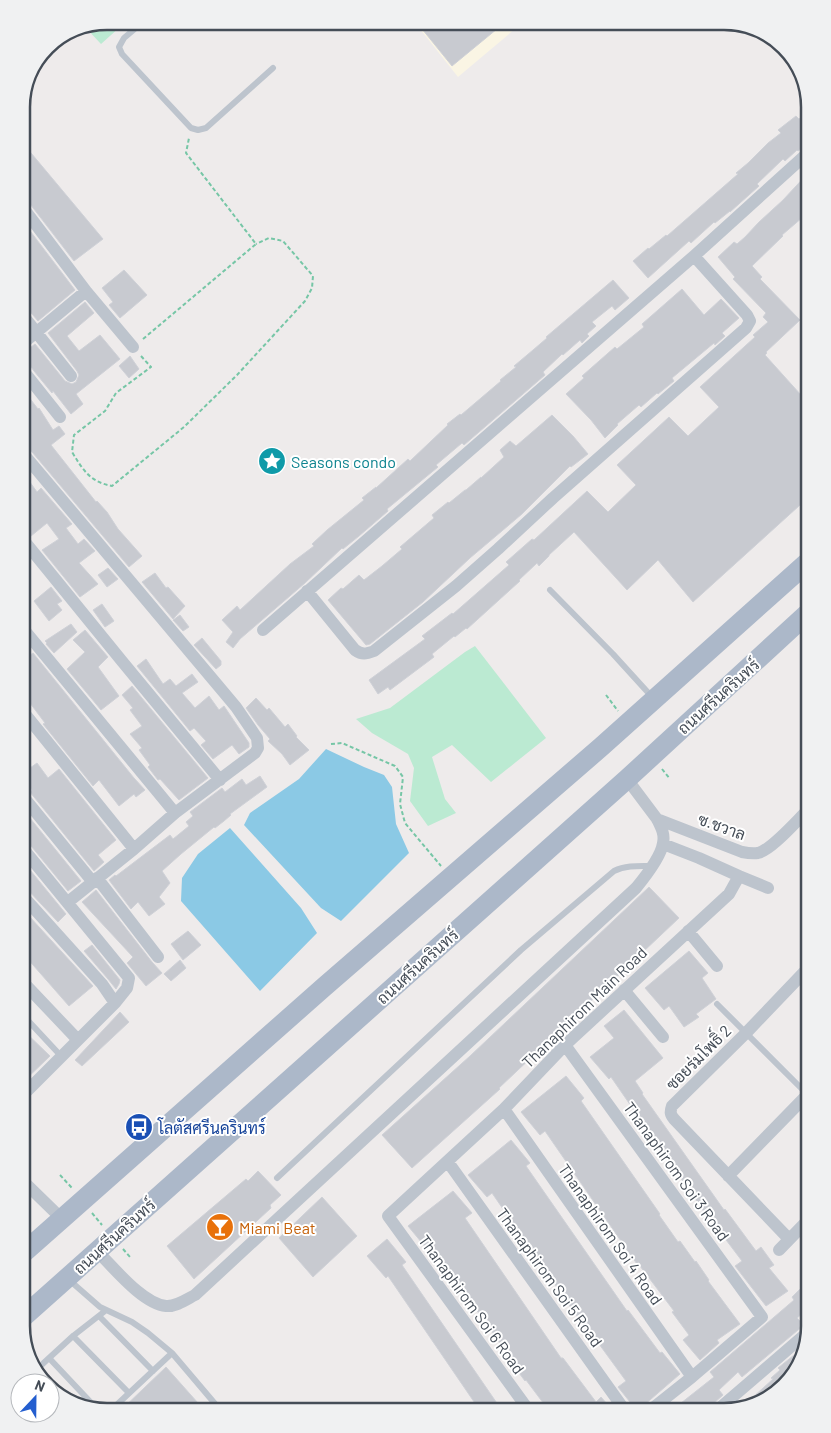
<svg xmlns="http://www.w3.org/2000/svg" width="831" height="1433" viewBox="0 0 831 1433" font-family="Barlow,Sarabun,sans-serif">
  <rect width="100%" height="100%" fill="#eeebeb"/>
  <path fill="#faf5e4" d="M522 23 458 77 416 24Z"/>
  <path fill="#bbead2" d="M120 27 101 44 86 28Z
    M475 646 546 738 491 782 452 745 432 757 445 799 456 813 428 826 410 801 414 768 408 754 372 733 356 719 390 708 465 652Z"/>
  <path fill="#8bc9e5" d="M326 749 364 767 384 775 392 787 396 824 409 853 341 921 321 908 244 825 250 813 299 779Z
    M230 828 301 908 317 933 260 991 181 901 182 878 198 854Z"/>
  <path fill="#c8cad0" stroke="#cfd1d7" d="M418 24H503L452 66Z
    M810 109V142L798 151 797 150 785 161 783 159 757 184 759 186 730 212V211L715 223 714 222 691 243 689 241 648 278 633 261 648 248 649 249 666 235 667 236 738 174 736 173 748 163 768 143 781 133 778 130 796 116 799 119Z
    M21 141 103 239 74 261 27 200 21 197Z
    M810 171V211L782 235 783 236 752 266 762 277 760 279 800 320 766 352 767 353 765 355 810 405V496L693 602 658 560 627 590 574 532 549 555V556L539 566 537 563 519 580 520 581 467 629 466 628 455 637 454 636 432 654 434 657 390 690 388 687 378 694 369 680 425 639 422 636 452 613 453 614 509 565 506 562 532 539 534 540 587 491 608 512 636 485 617 465 669 417 688 436 719 407 700 387 755 337 753 335 768 322 763 317 766 313 733 279 735 277 718 257 734 242 737 244 745 237 759 222 783 200Z
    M21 219 75 290 38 321 27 308 21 305Z
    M124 270 147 295 120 318 109 305 113 302 102 288Z
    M613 280 629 298 615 310 612 306 592 322 596 326 587 334 589 336 582 343 580 340 563 355 562 354 543 372 545 375 464 445 462 443 436 465 438 467 387 509 388 511 359 536 343 549 342 548 305 583 240 639 233 648 226 642 233 632 222 620 237 606 240 610 290 564 314 546 312 544 327 530 364 500 362 498 376 487V488L408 459 410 461 448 425 447 424 460 414 461 415 501 381 500 380 516 367 514 366 533 350 547 338 546 337Z
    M682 289 704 315 721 299 739 318 722 333 725 336 715 345 714 343 672 378 674 381 658 394 657 393 641 407 639 405 617 424 618 425 605 438 591 420 566 394 584 378 582 376 615 347 617 349 644 327 642 324Z
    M85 302 94 313 67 336 79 351 100 335 120 359 76 394 83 404 71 414 53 391 52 393 34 371 21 353 26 351 35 344 65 381 72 384 76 382 79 375 77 371 48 333Z
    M130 356 139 369 129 378 119 366Z
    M21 387 38 409 39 408 53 430 59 426 65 434 51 445 96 502 97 501 107 512 118 529 142 556 129 567 27 446 21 443V420L26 417 21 411Z
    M552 415 573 436 588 454 571 467 570 466 522 514 470 558 423 602 370 644 366 645 328 600 341 588 343 589 359 575 364 580 382 566 402 549 400 547 434 518 432 515 448 502 449 503 465 490H466L481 477V478L504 457 500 450 510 441 516 446Z
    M21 464 25 469 22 471 37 492 41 488 72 524 66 528 78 544 84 539 95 551 79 563 98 584 80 597 42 550 59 539 47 523 31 536 27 532 21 529Z
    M108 568 118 579 107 587 98 575Z
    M155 573 166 588 168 587 185 606 173 619 142 582Z
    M51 587 62 601 57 604 62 610 49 621 34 601Z
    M102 604 114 621 105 627 93 610Z
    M180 615 189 627 183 631 173 620Z
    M71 624 77 632 54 653 46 644 47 643 45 641Z
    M85 630 108 657 98 667 119 696 101 710 67 669 85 652 73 640Z
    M202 638 221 661V665L216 669 194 645Z
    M33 653 134 778 145 790 136 797 134 794 119 806 99 780 93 786 43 724 45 723 21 691V662Z
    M146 659 163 684 170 679 176 686 192 674 198 682 182 693 195 708 209 696 219 710 224 706 249 743V747L239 754 232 745 213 759 201 745 206 741 194 728 190 731 137 666Z
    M132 686 208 778 179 800 160 779 158 780 148 767 150 765 139 750 142 748 130 734 142 726 130 710 133 708 122 695Z
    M256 698 267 710 269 708 285 727 288 724 297 736 296 737 309 750 290 765 282 754 268 741 270 739 258 725 246 708Z
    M21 756 30 768 37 763 48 778 59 769 116 840 98 855 104 862 94 871 30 792 32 790 21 776Z
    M260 776 267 787 230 814 231 815 224 821 215 828 214 827 181 854 162 871 170 883 159 897 165 904 149 916 138 902 131 909 109 880 115 875 116 876 170 835 173 839 189 826 186 822 193 816 190 812 222 788 225 792 242 779 246 785Z
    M21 807 81 881 68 891 27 841 21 838Z
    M21 859 66 914 58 922 27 889 21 886Z
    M649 887 679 918 499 1088 500 1089 412 1168 382 1135 470 1056Z
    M96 890 152 962 162 973 146 986 127 963 133 957 82 902Z
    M29 916 93 986 69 1006 26 957 21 961V921Z
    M188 931 201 945 183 960 171 944Z
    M92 945 120 980 119 984 116 989 108 979 84 951Z
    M689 951 708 973 702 978 716 999 696 1014 699 1017 684 1027 669 1006 664 1010 645 988Z
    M180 960 186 968 171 981 164 974Z
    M624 1010 663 1058 635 1081 643 1093 642 1094 724 1210 725 1209 756 1251 761 1247 774 1265 769 1268 788 1291 766 1306 735 1266 742 1261 708 1216H707L611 1077 609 1079 590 1057 614 1038 604 1026Z
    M120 1012 129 1022 82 1066 75 1060Z
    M21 1028 50 1056 21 1084Z
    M566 1076 584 1098 581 1101 660 1214 659 1215 678 1242 680 1241 695 1262 696 1261 709 1280 708 1281 740 1324 717 1340 719 1343 700 1360 683 1340 689 1335 672 1312 674 1311 640 1266 639 1267 545 1131 540 1135 521 1112Z
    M511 1140 530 1163 526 1166 627 1311 628 1310 660 1353 662 1352 680 1374 643 1406 640 1412H638L618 1387 626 1381 591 1333 589 1334 492 1193 487 1197 468 1175Z
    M258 1171 281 1195 270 1205 271 1208 194 1279 167 1246 246 1179 248 1181Z
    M453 1191 472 1213 465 1218 561 1358H563L596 1402 601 1397 614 1412H550L526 1380 525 1381 511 1362H513L431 1245 427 1249 408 1226Z
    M322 1197 357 1236 313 1277 279 1238Z
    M387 1239 406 1262 402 1265 503 1412H481L388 1276 386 1278 367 1256Z
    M810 1279V1307L797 1318 804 1325 742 1377 738 1372 719 1390 723 1395 704 1412H661L673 1403 676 1407 714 1377 710 1372 794 1300 792 1297Z
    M804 1347 795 1373 762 1403 741 1408 773 1379 771 1378 780 1370 778 1368Z
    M166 1367 206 1412H119Z"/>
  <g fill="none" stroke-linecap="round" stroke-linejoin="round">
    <path stroke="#76c6a6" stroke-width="2" stroke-dasharray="4 2.5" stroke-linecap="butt" d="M143 339 256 244 186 153 189 138
      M141 356 151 367 116 393 105 411 74 435 72 452C83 470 90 482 112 486L184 427 237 375 305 301 312 288 313 276 283 241 269 238 256 244
      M606 695 618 711
      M331 744 342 743 395 766 403 777 400 804 405 823 441 866
      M662 769 670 779
      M60 1175 72 1188
      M92 1213 102 1225
      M123 1249 130 1257"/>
    <path stroke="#bdc4cd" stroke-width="6" d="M137 27 124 38 119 47 122 54 191 128 198 130 206 128 273 68
      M550 590 613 654 653 698
      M21 916 32 907
      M717 1004 809 1096
      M21 1013 61 1056
      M277 1178 521 950 614 871C626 865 639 866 652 866
      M68 1279 100 1307 132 1322 148 1333 172 1353 222 1412
      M99 1316 153 1371
      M73 1336 129 1393
      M49 1358 98 1410
      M36 1370 73 1336 105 1311
      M109 1412 172 1353"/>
    <path stroke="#bdc4cd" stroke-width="12" d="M21 205 86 291 133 347
      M21 313 71 376
      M21 345 86 291
      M21 368 60 417
      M21 451 236 707 257 738 258 748 255 753 175 813 134 849 68 902
      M21 537 121 660 220 780
      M307 591 355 650C362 655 366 654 374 651L456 586 498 549 553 498 746 328 750 321 747 315 694 256
      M21 626 175 813
      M263 630 694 256 810 151
      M21 709 134 849
      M627 779 657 819 742 852C747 853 752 854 758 853 772 850 798 819 810 808
      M21 794 92 881
      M739 876 768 888
      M97 878 158 957
      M21 894 102 984 115 1003
      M688 931 717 966
      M21 980 78 1040
      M624 990 663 1037
      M565 1045 762 1317 692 1377 648 1412
      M21 1097 115 1003 127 988 129 978 21 846
      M504 1109 692 1377
      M448 1162 626 1412
      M728 1176 810 1092
      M21 1179 62 1219
      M789 1239 674 1119C670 1114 670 1112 672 1106L746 1033 810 966
      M779 1250 810 1218
      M97 1251C114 1268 143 1304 166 1306 176 1307 187 1299 195 1295L636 888C645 877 661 857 663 843 665 834 661 827 657 819
      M530 1412 388 1216 504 1109 565 1045 729 894 739 876 699 858 663 844
      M715 1412 808 1332"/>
    <path stroke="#acb8c9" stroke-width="20" d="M21 1255 324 987 601 747 810 560
      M21 1319 627 779 810 611"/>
  </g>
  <defs>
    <g id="sight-disc" transform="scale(1.4375)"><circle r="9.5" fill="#0f9aa8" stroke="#fff"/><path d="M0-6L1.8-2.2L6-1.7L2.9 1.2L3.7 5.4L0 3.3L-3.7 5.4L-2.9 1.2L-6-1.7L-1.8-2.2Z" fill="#fff"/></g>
    <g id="bus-disc" transform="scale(1.4375)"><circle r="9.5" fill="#1a4fb4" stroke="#fff"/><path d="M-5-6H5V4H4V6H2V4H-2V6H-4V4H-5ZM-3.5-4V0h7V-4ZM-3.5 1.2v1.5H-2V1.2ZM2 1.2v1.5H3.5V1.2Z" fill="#fff"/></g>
    <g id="bar-disc" transform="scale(1.4375)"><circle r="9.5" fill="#e8710a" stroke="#fff"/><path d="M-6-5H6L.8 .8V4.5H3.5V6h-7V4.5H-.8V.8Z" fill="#fff"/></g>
  </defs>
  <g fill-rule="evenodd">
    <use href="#sight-disc" x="272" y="461"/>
    <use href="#bus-disc" x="139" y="1127"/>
    <use href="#bar-disc" x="220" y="1227"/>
  </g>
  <g text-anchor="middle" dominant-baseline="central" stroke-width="4" stroke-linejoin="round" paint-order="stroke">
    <g font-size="16" fill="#0d838f" stroke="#fff" text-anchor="start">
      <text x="291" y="461">Seasons condo</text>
    </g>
    <g font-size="16" fill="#454d57" stroke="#fff">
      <text transform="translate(718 696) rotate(-42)">ถนนศรีนครินทร์</text>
      <text transform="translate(722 826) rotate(20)">ซ.ชวาล</text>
      <text transform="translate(417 966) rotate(-42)">ถนนศรีนครินทร์</text>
      <text transform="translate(584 1007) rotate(-44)">Thanaphirom Main Road</text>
      <text transform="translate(698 1057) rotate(-45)">ซอยร่มโพธิ์ 2</text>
      <text transform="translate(677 1171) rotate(54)">Thanaphirom Soi 3 Road</text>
      <text transform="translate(611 1234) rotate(55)">Thanaphirom Soi 4 Road</text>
      <text transform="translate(114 1236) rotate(-42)">ถนนศรีนครินทร์</text>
      <text transform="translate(550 1277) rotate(54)">Thanaphirom Soi 5 Road</text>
      <text transform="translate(472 1304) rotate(54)">Thanaphirom Soi 6 Road</text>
    </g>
    <g font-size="16" fill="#164399" stroke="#fff" text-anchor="start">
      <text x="158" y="1127">โลตัสศรีนครินทร์</text>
    </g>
    <g font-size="16" fill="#c56008" stroke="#fff" text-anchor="start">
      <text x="239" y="1227">Miami Beat</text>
    </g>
  </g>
  <path d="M0 0H831V1433H0ZM107 30H724A77 77 0 0 1 801 107V1326A77 77 0 0 1 724 1403H107A77 77 0 0 1 30 1326V107A77 77 0 0 1 107 30Z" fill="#f0f1f2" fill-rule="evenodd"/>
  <path fill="none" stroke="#454d57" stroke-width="2.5" d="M107 30H724A77 77 0 0 1 801 107V1326A77 77 0 0 1 724 1403H107A77 77 0 0 1 30 1326V107A77 77 0 0 1 107 30Z"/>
  <g transform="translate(35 1398) rotate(22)"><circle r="24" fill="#ffffff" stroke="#b5b8bc"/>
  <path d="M0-4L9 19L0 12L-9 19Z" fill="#245ecf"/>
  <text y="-8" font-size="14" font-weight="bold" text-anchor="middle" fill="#454d57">N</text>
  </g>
</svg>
